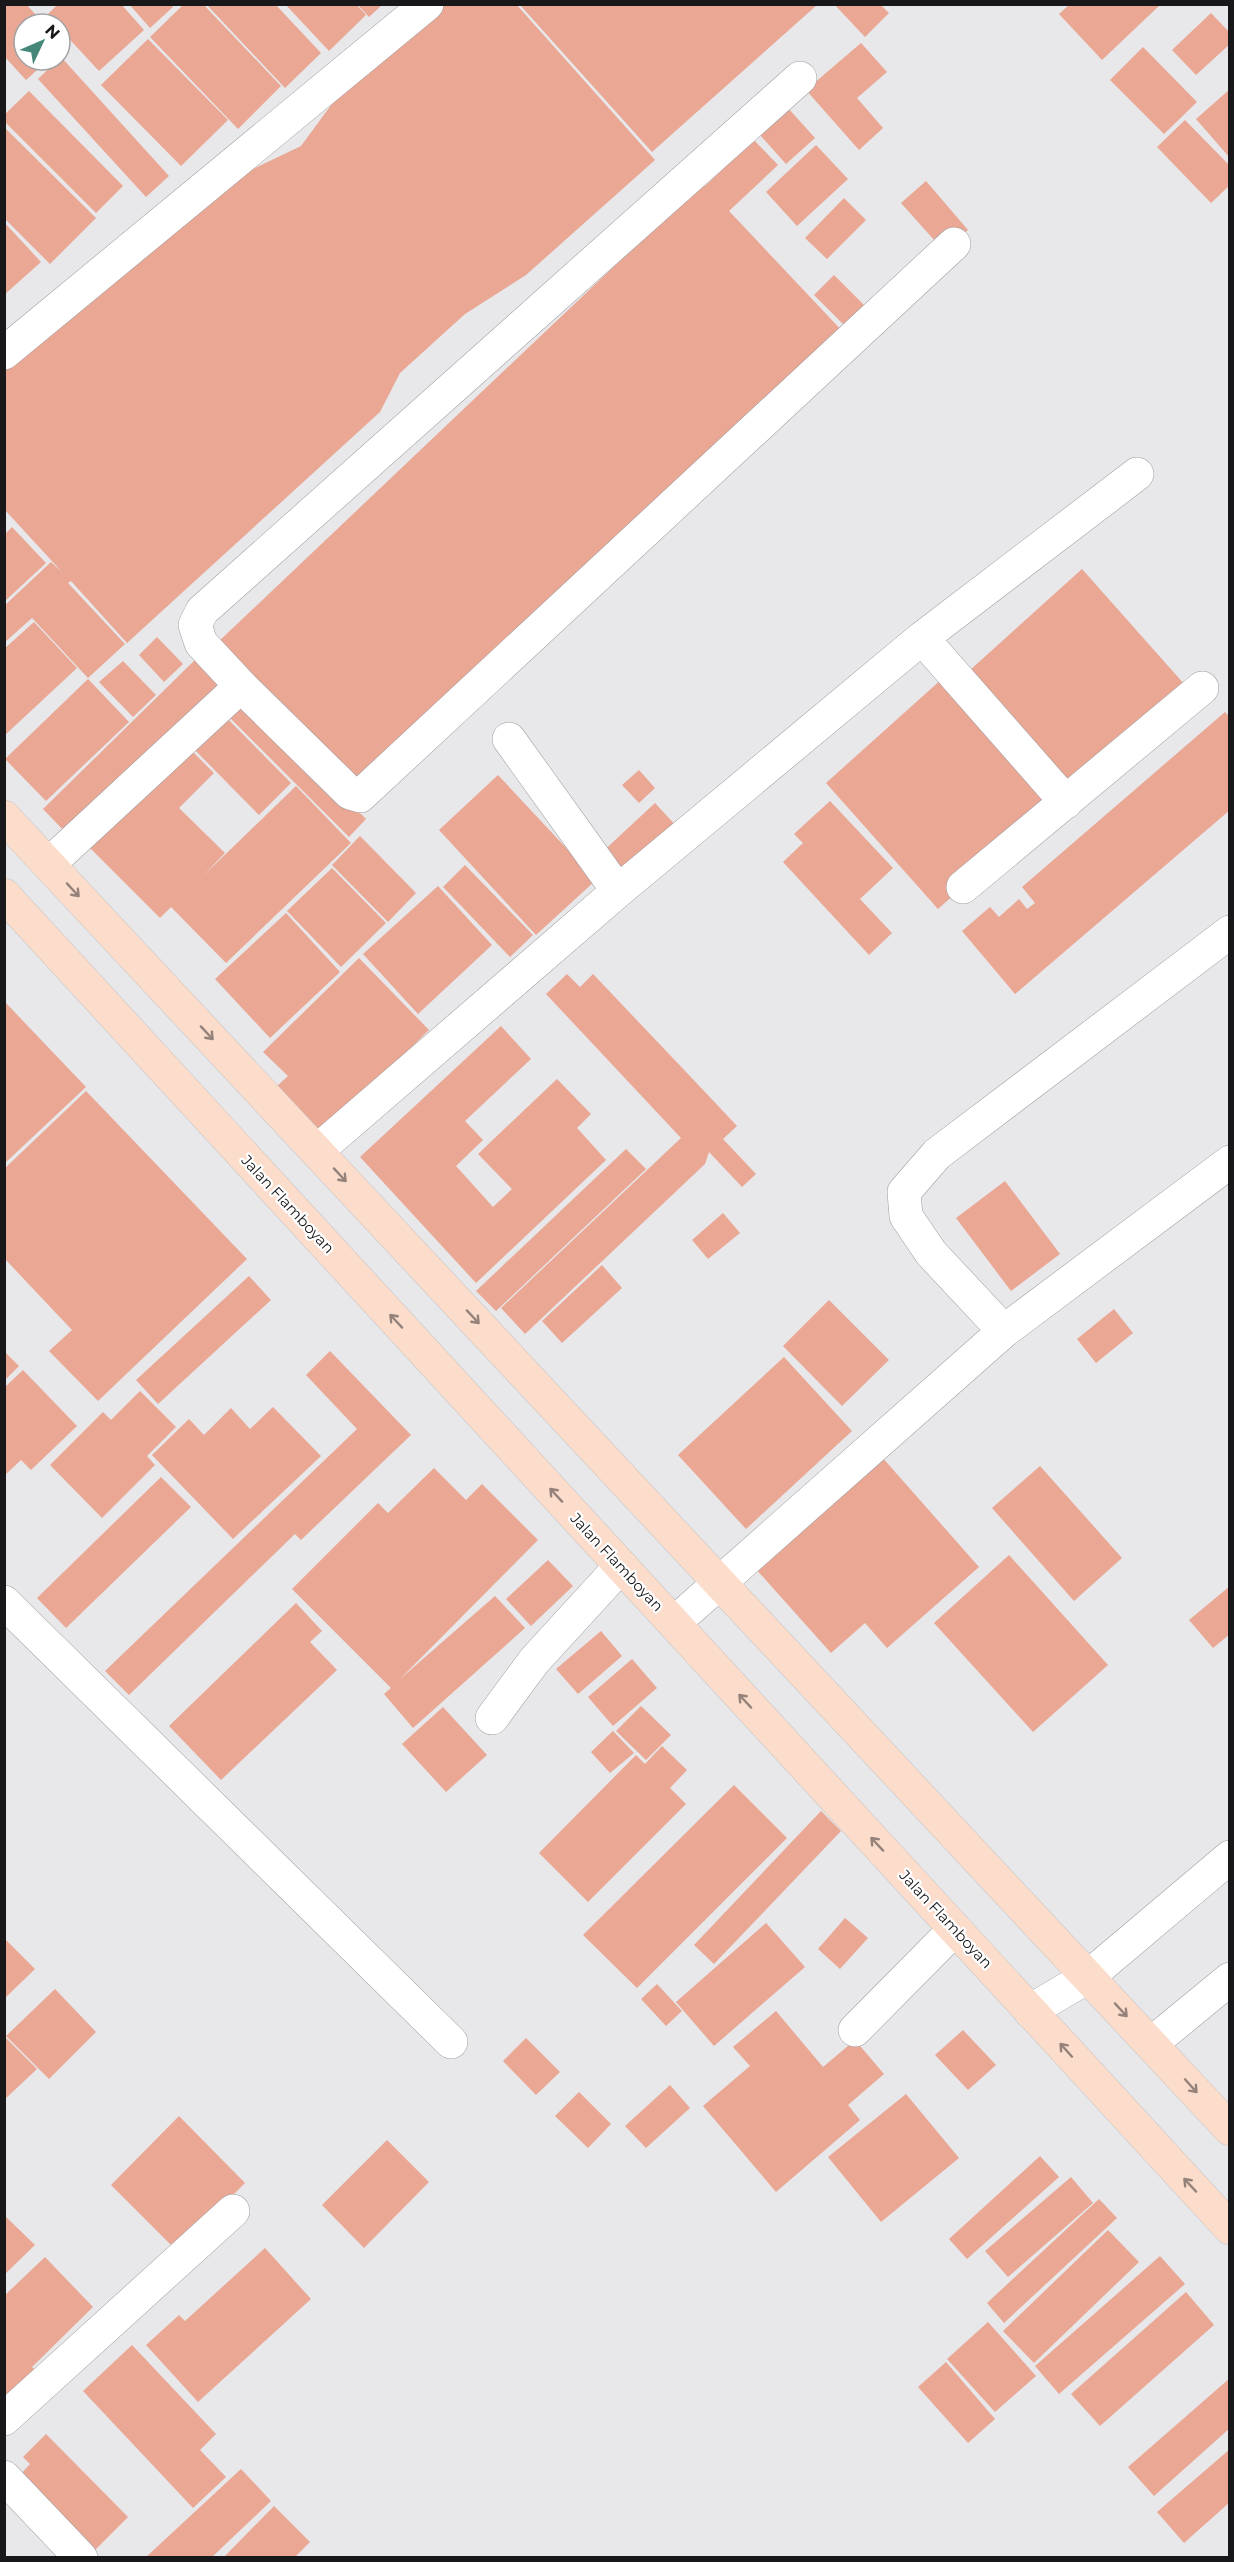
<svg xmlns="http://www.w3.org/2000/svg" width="1234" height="2562" viewBox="0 0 1234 2562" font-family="Montserrat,sans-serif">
  <rect width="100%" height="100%" fill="#e8e7ea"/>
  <path fill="#e9a794" d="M58 4H121L144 30 99 71 60 29V24H55L47 15Z
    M129 4H171L173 7 150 28Z
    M184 4H203L281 86 238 129 150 37Z
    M206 4H275L321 53 285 88Z
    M285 4H356L366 15 329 51Z
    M434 4H516L655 160 526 275 465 314 400 373 380 412 127 643 71 581 68 583 125 644 88 678 32 618 4 643V606L51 562 62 572 4 509V368L224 183 301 146 351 78Z
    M834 4H880L889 13 865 37Z
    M1070 4H1161L1102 60 1059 14Z
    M4 5H27L44 24H24V60H48L26 80 4 56Z
    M358 5H382L369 17Z
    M520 5H817L652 152Z
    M1211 13 1230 33V44L1196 75 1172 50Z
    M148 39 228 120 181 166 101 85Z
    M861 43 887 72 857 98 883 128 859 150 806 90Z
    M1143 47 1197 102 1164 134 1110 80Z
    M61 57 169 176 146 197 38 79Z
    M1230 89V158L1196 119Z
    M29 91 123 186 96 213 4 121V115Z
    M788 108 815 138 786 164 759 134Z
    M1185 120 1230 166V185L1211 203 1157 147Z
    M4 127 96 218 50 264 4 218Z
    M754 140 778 165 729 211 845 334 359 794 216 644 702 183 705 186Z
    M816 145 848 179 797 226 766 192Z
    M926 181 968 230 944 251 901 203Z
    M844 198 866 220 827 259 805 238Z
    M4 222 41 262 4 295Z
    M834 275 869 310 849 330 814 295Z
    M12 527 46 563 4 602V535Z
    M1082 569 1185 685 1072 786 969 671Z
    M34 622 77 668 4 736V649Z
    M157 637 183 664 164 682 139 655Z
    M199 656 226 683 70 837 43 809Z
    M123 661 156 695 133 717 99 682Z
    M943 678 1056 804 938 909 826 783Z
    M88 679 129 722 46 801 5 759Z
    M242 695 366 819 349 837 225 713Z
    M219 710 291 783 259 815 187 742Z
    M1225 712 1230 717V810L1015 994 962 931 990 907 999 917 1019 899 1027 909 1035 903 1022 887Z
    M188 747 214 773 179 808 225 853 203 876 296 786 351 843 226 963 171 907 160 918 89 847Z
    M639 770 655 788 639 803 622 785Z
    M498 775 596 880 536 935 439 830Z
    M830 801 893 868 860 899 892 933 869 955 783 862 803 843 794 834Z
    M655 803 679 829 621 882 598 856Z
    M360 836 416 893 388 922 332 865Z
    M465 865 533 935 510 957 443 887Z
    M332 868 386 923 341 967 287 911Z
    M438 886 492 945 418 1014 363 954Z
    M286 913 340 972 270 1038 215 979Z
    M359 958 429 1030 323 1134 277 1086 288 1076 263 1052Z
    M567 974 580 987 593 974 706 1093 737 1126 723 1139 756 1174 742 1187 709 1152 705 1164 525 1334 501 1308 681 1138 546 994Z
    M4 1001 86 1087 4 1164Z
    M501 1026 531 1059 465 1121 483 1140 456 1166 493 1207 512 1189 478 1154 557 1079 591 1114 577 1128 606 1160 476 1283 360 1157Z
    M86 1091 247 1259 98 1401 49 1351 72 1330 4 1258V1169Z
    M626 1149 646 1169 496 1311 476 1291Z
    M1005 1181 1060 1254 1011 1291 956 1218Z
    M723 1213 740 1233 708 1259 692 1240Z
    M602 1265 622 1288 562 1343 542 1321Z
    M249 1276 271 1300 158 1404 136 1380Z
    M829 1300 889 1360 842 1406 783 1346Z
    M1114 1309 1133 1333 1096 1363 1077 1339Z
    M4 1351 19 1366 4 1381Z
    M330 1351 411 1435 301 1540 295 1534 129 1695 105 1671 357 1429 306 1375Z
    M784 1357 852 1431 746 1529 678 1455Z
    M23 1370 77 1426 31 1470 21 1460 4 1476V1388Z
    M140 1391 176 1427 147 1456 155 1465 102 1518 50 1465 103 1412 111 1420Z
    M273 1407 321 1456 233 1539 152 1455 189 1419 204 1435 231 1408 250 1429Z
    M881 1456 979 1567 887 1648 865 1623 831 1653 755 1568Z
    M1040 1466 1122 1558 1074 1601 992 1508Z
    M434 1468 466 1500 482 1484 538 1540 400 1679 495 1596 525 1628 413 1728 384 1694 391 1688 292 1589 378 1503 388 1513Z
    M161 1477 191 1507 66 1628 37 1598Z
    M1009 1555 1108 1665 1033 1732 934 1623Z
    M548 1560 573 1586 531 1626 506 1599Z
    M1230 1586V1634L1213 1648 1189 1620Z
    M296 1603 322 1631 310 1642 337 1670 221 1780 169 1726Z
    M601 1631 622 1656 578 1694 556 1669Z
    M632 1659 657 1688 613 1726 588 1697Z
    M641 1706 671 1735 646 1760 616 1731Z
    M443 1707 487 1755 446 1792 402 1744Z
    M613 1731 634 1753 610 1773 591 1752Z
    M662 1746 687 1770 670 1788 686 1804 588 1902 539 1853 636 1755 645 1764Z
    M734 1785 787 1838 637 1988 583 1935Z
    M821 1811 841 1831 714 1964 694 1945Z
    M845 1918 868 1938 840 1969 818 1949Z
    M766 1923 805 1967 714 2046 676 2002Z
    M4 1938 35 1969 4 1999Z
    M657 1984 682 2011 666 2026 641 1999Z
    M55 1989 96 2032 49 2079 6 2036Z
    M776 2011 823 2067 855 2040 884 2074 848 2105 860 2120 776 2192 703 2106 750 2066 733 2047Z
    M963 2030 996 2065 968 2090 935 2055Z
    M4 2036 37 2069 4 2100Z
    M526 2038 560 2072 536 2095 503 2061Z
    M670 2085 690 2108 646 2148 625 2126Z
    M579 2092 611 2124 588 2148 555 2116Z
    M906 2094 959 2158 881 2222 828 2157Z
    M179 2116 245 2183 177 2251 111 2185Z
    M387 2140 429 2182 364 2248 322 2205Z
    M1040 2156 1059 2177 967 2259 949 2239Z
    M1071 2177 1093 2203 1008 2277 985 2251Z
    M1099 2199 1117 2218 1004 2323 987 2303Z
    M4 2215 35 2245 4 2275Z
    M1108 2230 1139 2262 1034 2363 1003 2331Z
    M265 2248 311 2299 198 2402 146 2345 179 2315 185 2321Z
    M1160 2256 1185 2284 1059 2394 1035 2366Z
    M45 2257 93 2307 32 2367 40 2375 4 2410V2296Z
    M1186 2292 1214 2325 1100 2426 1071 2394Z
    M988 2322 1036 2376 995 2412 947 2359Z
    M132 2345 216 2434 200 2450 226 2477 193 2508 83 2391Z
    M946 2362 995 2419 968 2443 918 2387Z
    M1230 2378V2428L1154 2496 1128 2467Z
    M46 2434 128 2517 95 2550 20 2475 30 2464 23 2457Z
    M1230 2449V2502L1184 2543 1157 2512Z
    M241 2469 271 2501 211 2558H145Z
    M274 2506 310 2542 294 2558H223Z"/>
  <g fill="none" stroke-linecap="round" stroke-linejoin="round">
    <g stroke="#9e9da0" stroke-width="34">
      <path id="minor" d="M800 78 202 611 195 625 201 643 241 686 350 793 360 796 954 244
        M4 353 427 4
        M922 638 1066 802
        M509 739 618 891
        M49 864 241 686
        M963 887 1202 688
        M317 1151 618 891 922 638 1137 474
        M1004 1331 931 1253 906 1216 904 1192 937 1154 1230 932
        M4 1602 451 2042
        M674 1623 1004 1331 1230 1162
        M492 1718 534 1661 621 1566
        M1030 2011 1089 1976 1230 1857
        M855 2030 955 1929
        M1152 2043 1230 1979
        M4 2419 233 2211
        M4 2477 81 2558"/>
    </g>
    <g stroke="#c3c3c3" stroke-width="34">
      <path id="major" d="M4 817 1230 2129
        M4 895 1230 2228"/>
    </g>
    <use href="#minor" stroke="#fff" stroke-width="33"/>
    <use href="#major" stroke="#fcdccb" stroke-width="33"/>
  </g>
  <defs><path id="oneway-shaft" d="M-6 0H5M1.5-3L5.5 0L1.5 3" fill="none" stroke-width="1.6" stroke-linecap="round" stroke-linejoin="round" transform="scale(1.5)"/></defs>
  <g stroke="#95837b">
    <use href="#oneway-shaft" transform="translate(73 890) rotate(47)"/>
    <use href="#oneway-shaft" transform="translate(207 1033) rotate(47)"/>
    <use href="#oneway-shaft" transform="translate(340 1175) rotate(47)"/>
    <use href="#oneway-shaft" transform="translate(473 1317) rotate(47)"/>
    <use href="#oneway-shaft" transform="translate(396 1321) rotate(-133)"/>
    <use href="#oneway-shaft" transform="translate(556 1495) rotate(-133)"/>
    <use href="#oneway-shaft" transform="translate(745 1701) rotate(-133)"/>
    <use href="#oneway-shaft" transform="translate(877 1844) rotate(-133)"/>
    <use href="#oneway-shaft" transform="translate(1121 2010) rotate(47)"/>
    <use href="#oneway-shaft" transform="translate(1066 2050) rotate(-132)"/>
    <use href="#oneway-shaft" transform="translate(1191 2086) rotate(48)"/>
    <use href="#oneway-shaft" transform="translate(1190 2185) rotate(-133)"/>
  </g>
  <g text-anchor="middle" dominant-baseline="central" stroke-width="4.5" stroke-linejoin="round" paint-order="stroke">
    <g font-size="15" fill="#181719" stroke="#fff">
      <text transform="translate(288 1204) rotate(47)">Jalan Flamboyan</text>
      <text transform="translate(617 1562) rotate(47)">Jalan Flamboyan</text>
      <text transform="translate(946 1919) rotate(47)">Jalan Flamboyan</text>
    </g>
  </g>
  <rect width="1234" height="2562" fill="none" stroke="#181719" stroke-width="12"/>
  <g transform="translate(42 42) rotate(46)"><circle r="28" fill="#ffffff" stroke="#a3a2a3" stroke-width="1.5"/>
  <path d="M0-4.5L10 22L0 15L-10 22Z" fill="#458779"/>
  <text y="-9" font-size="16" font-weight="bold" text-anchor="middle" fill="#181719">N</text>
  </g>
</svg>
